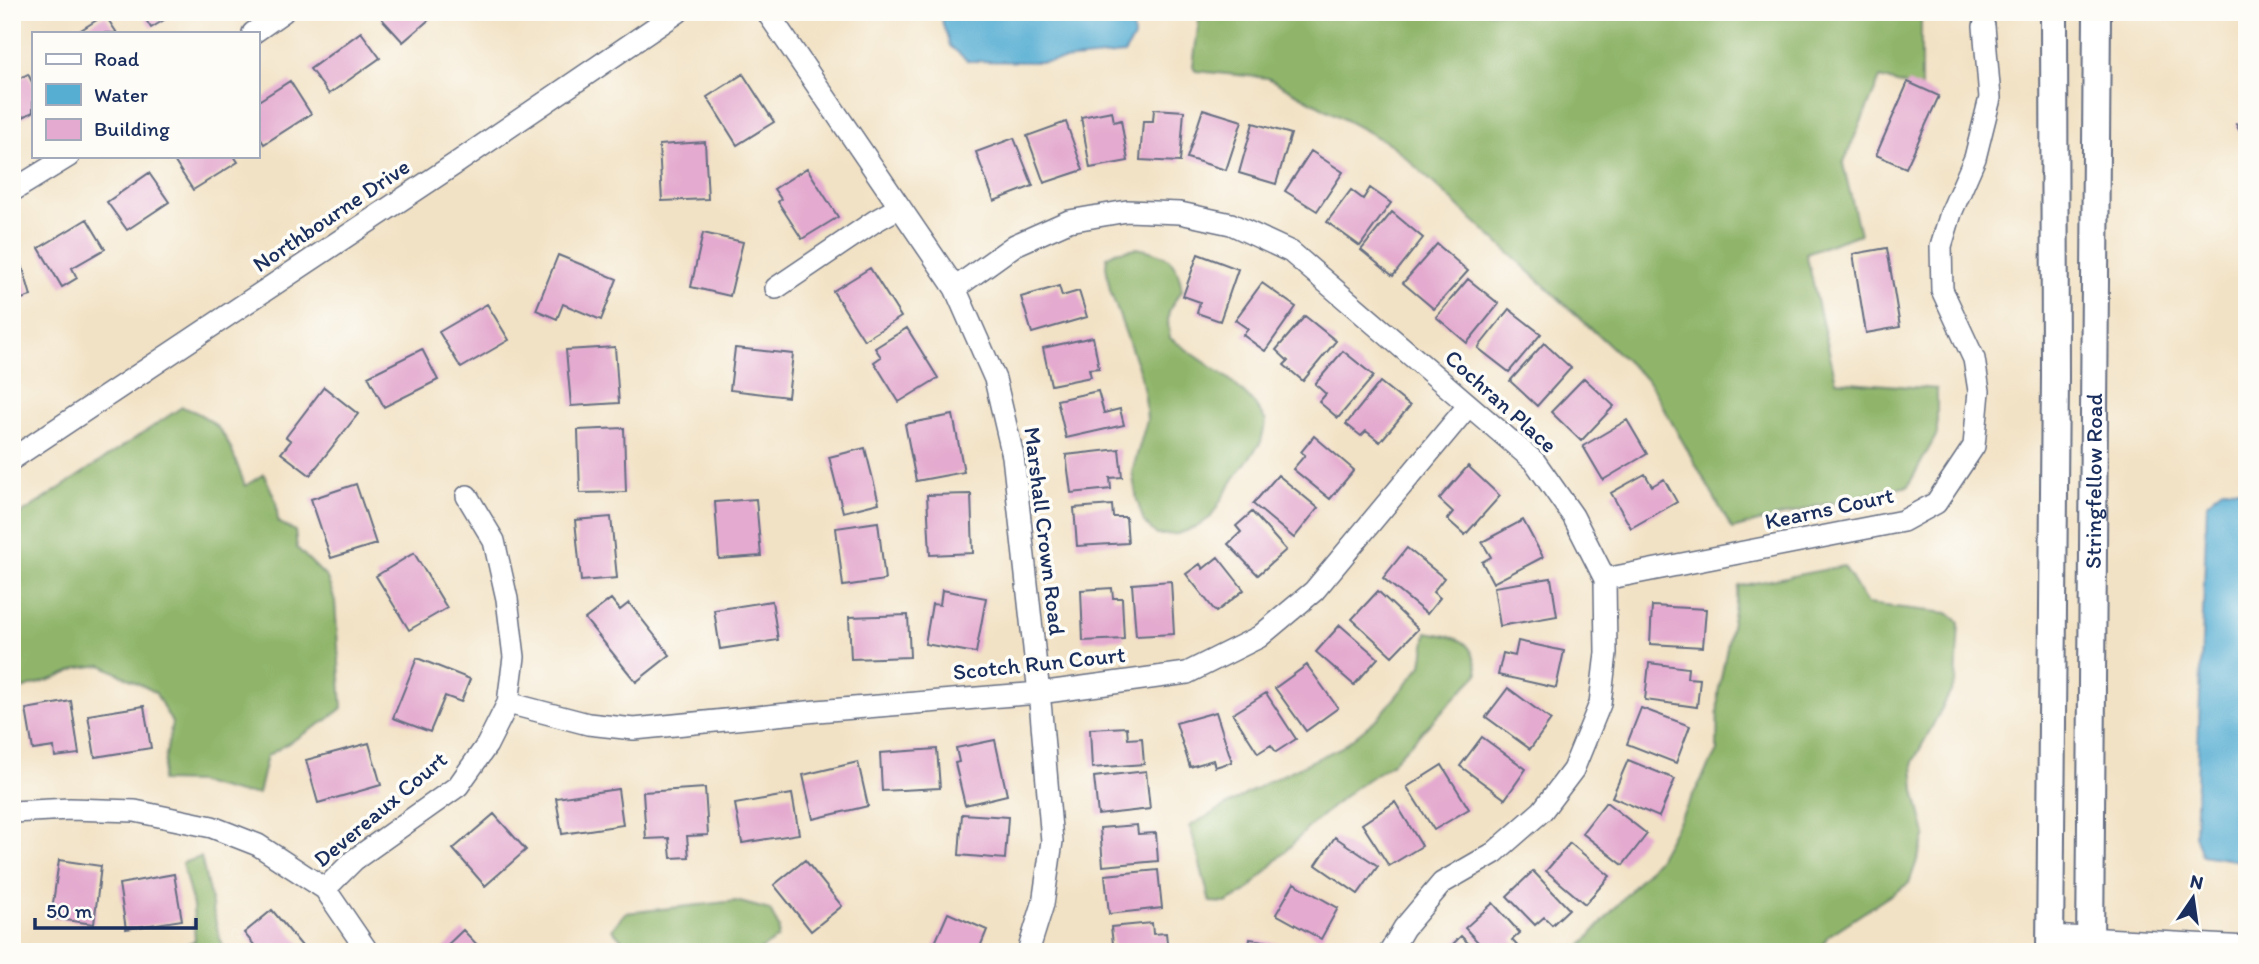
<svg xmlns="http://www.w3.org/2000/svg" width="2259" height="964" viewBox="0 0 2259 964" font-family="Itim,sans-serif">
  <rect width="100%" height="100%" fill="#fdfcf7"/>
  <filter id="ink" filterUnits="userSpaceOnUse"><feTurbulence type="fractalNoise" baseFrequency=".0143" numOctaves="2"/><feDisplacementMap in="SourceGraphic" scale="14" xChannelSelector="R" yChannelSelector="G"/><feConvolveMatrix kernelMatrix="1 2 1 2 8 2 1 2 1" color-interpolation-filters="sRGB"/></filter>
  <filter id="wash" filterUnits="userSpaceOnUse"><feTurbulence type="fractalNoise" baseFrequency=".00686" numOctaves="4" result="noise"/><feDisplacementMap in="SourceGraphic" scale="28" xChannelSelector="R" yChannelSelector="G"/><feGaussianBlur stdDeviation="1.57" result="paint"/><feColorMatrix in="noise" values="0 0 0 0 0 0 0 0 0 0 0 0 0 0 0 0 0 1.4 0 .05"/><feComposite in="paint" operator="in"/></filter>
  <g filter="url(#wash)">
    <rect width="100%" height="100%" fill="#f2e2c5"/>
    <path fill="#90b56a" stroke="#567264" stroke-width="2" d="M1200 12H1921V90L1880 78 1843 164 1860 234 1806 253 1836 381 1937 389V434L1908 486 1822 505 1732 529 1649 382 1392 145 1268 78 1196 71 1193 66Z
      M1137 248C1167 254 1178 259 1182 291 1167 309 1166 315 1170 338L1229 379 1252 401 1266 421 1261 442 1233 480 1211 517 1195 528 1177 534 1157 535 1144 522 1137 500 1132 472 1147 420 1145 397 1140 373 1110 290 1106 266 1107 257 1115 252Z
      M182 407C227 421 230 447 245 486L264 474 276 501 278 522 295 531 297 548 327 578 335 601 342 708 327 720 267 756 258 794 239 793 197 782 161 781 172 723 155 692 102 665 79 668 56 678 12 692V520Z
      M1844 566 1867 604 1948 613 1959 622 1956 682 1913 762 1915 790 1926 835 1909 883 1828 936 1818 952H1576L1658 859 1717 751 1718 693 1739 586Z
      M1427 632C1459 638 1473 638 1478 674L1392 763 1352 790 1309 827 1246 892 1226 903 1210 902 1190 826 1268 782 1342 747 1380 716 1422 665Z
      M201 857 219 936 225 952H165L195 941 193 906 182 863Z
      M736 901 770 910 779 928 778 938 757 952H633L612 929 625 913Z"/>
    <path fill="#56aed3" stroke="#386e98" stroke-width="2" d="M939 12H1132L1134 38 1124 54 1043 62 968 61 950 46Z
      M2223 488 2247 490V862L2202 855 2195 835 2207 503Z"/>
    <g id="blocks">
      <path fill="#e4aacf" d="M141 12H177L151 28Z
        M390 12H438L403 42 382 19Z
        M105 15 117 33H76Z
        M361 32 380 58 329 94 310 69Z
        M28 74 33 84V112L12 123V82Z
        M743 74 774 122 737 145 707 97Z
        M290 81 311 114 264 144 257 133V102Z
        M1908 82 1939 96 1906 168 1876 155Z
        M1154 109 1184 111 1180 162 1140 160 1143 121H1153Z
        M1203 109 1242 121 1226 170 1187 158Z
        M1112 111 1114 122 1121 120 1128 161 1090 168 1081 117Z
        M2247 119V146L2236 124Z
        M1066 122 1083 170 1044 183 1027 136Z
        M1253 123 1291 134 1276 184 1239 173Z
        M1014 138 1033 186 994 201 976 152Z
        M705 142 708 199 662 201 659 145Z
        M1311 151 1343 172 1317 211 1285 191Z
        M178 156H234L238 162 193 190 173 159Z
        M807 168 838 217 802 239 778 202 781 199 774 189Z
        M149 173 169 202 127 230 107 202Z
        M1370 188 1391 203 1360 246 1327 222 1351 190 1363 199Z
        M1392 212 1423 238 1393 276 1361 250Z
        M87 219 105 249 72 268 77 278 62 287 39 248Z
        M703 233 743 242 730 296 691 287Z
        M1437 244 1468 271 1434 309 1403 283Z
        M1887 248 1900 327 1866 333 1853 254Z
        M1198 254 1238 269 1220 321 1197 313 1200 302 1183 296Z
        M558 255 617 279 601 320 563 304 557 319 536 310Z
        M20 258 31 296 12 302V261Z
        M870 268 901 317 864 340 833 291Z
        M1468 279 1499 304 1467 343 1436 317Z
        M1262 283 1296 307 1265 351 1243 335 1248 329 1235 320Z
        M1059 286 1062 296 1079 291 1087 317 1032 333 1021 297Z
        M487 304 509 340 461 368 439 332Z
        M1509 309 1541 334 1509 372 1478 348Z
        M1305 316 1336 341 1303 381 1284 365 1288 361 1276 350Z
        M907 328 938 378 899 402 874 362 881 357 875 348Z
        M1093 337 1099 368 1089 369 1091 377 1051 385 1043 348Z
        M1544 343 1571 368 1537 406 1510 381Z
        M615 347 619 403 571 406 566 350Z
        M735 348 793 354 788 397 730 390Z
        M422 349 438 380 384 407 368 376Z
        M1343 351 1374 376 1338 418 1319 402 1326 394 1315 384Z
        M1584 378 1614 406 1581 441 1551 412Z
        M1380 382 1410 406 1380 442 1366 431 1361 436 1346 424Z
        M324 387 358 414 310 475 281 453 291 441 286 437Z
        M1098 391 1104 413 1120 409 1124 425 1066 438 1057 400Z
        M953 415 964 472 916 481 905 424Z
        M1627 420 1647 454 1603 480 1583 446Z
        M624 428 626 492 580 493 578 430Z
        M1314 436 1354 470 1330 499 1293 469 1305 455 1301 452Z
        M865 448 879 503 843 512 829 457Z
        M1119 449 1122 477 1110 478 1111 489 1071 493 1066 455Z
        M1468 466 1500 496 1465 535 1447 519 1453 512 1439 499Z
        M1645 474 1652 486 1664 479 1677 502 1631 528 1611 493Z
        M1278 475 1318 508 1294 538 1253 504Z
        M356 484 376 544 331 558 311 499Z
        M971 494 973 553 930 555 927 495Z
        M756 499 761 556 719 559 715 502Z
        M1112 505 1113 517H1126L1128 543 1077 546 1074 508Z
        M1252 512 1286 550 1258 575 1228 544 1241 532 1236 526Z
        M611 517 617 578 581 581 575 520Z
        M1523 520 1543 557 1493 583 1482 562 1491 557 1482 542Z
        M878 522 885 580 843 586 836 528Z
        M1407 548 1444 578 1433 592 1440 598 1427 614 1383 578Z
        M414 553 447 608 409 630 376 576Z
        M1218 557 1244 590 1216 612 1186 574 1200 564 1203 569Z
        M1551 578 1557 616 1500 626 1494 587Z
        M1171 581 1174 634 1136 636 1132 584Z
        M1112 588 1113 598H1122L1124 639 1083 641 1081 590Z
        M942 590 986 598 976 653 925 644 932 604 940 605Z
        M1378 591 1418 629 1392 656 1352 619Z
        M611 599 620 610 629 603 670 655 636 682 585 619Z
        M772 601 778 640 720 649 714 610Z
        M1652 606 1706 609 1703 647 1650 644Z
        M908 615 910 657 851 659 849 617Z
        M1340 625 1378 658 1354 685 1316 652Z
        M1518 641 1564 651 1556 688 1498 675 1503 653 1515 656Z
        M417 658 470 679 461 702 445 696 430 732 393 718Z
        M1649 663 1688 668 1687 678 1700 679 1697 707 1645 700Z
        M1307 665 1338 708 1306 731 1275 688Z
        M1508 688 1551 720 1530 749 1486 717Z
        M1266 693 1296 739 1276 752 1271 745 1258 753 1233 714Z
        M71 701 79 754 55 757 54 747 33 750 26 709Z
        M144 706 151 748 95 757 88 715Z
        M1641 708 1690 726 1676 763 1627 744Z
        M1216 712 1232 762 1215 767 1213 760 1190 767 1176 723Z
        M1127 727 1128 739 1142 738 1144 764 1092 768 1090 729Z
        M1482 737 1526 769 1505 799 1460 766Z
        M995 740 1007 795 965 805 955 763 959 762 956 748Z
        M369 743 381 785 318 803 306 760Z
        M937 749 940 788 882 791 880 753Z
        M1628 760 1675 779 1659 817 1612 797Z
        M858 762 868 806 813 819 803 775Z
        M1442 765 1469 809 1434 830 1407 787Z
        M1146 771 1150 809 1098 815 1094 777Z
        M705 788 708 835 687 836 689 857 671 858 669 838 646 839 643 792Z
        M618 789 623 825 562 834 556 798Z
        M792 794 799 834 742 843 735 804Z
        M1395 802 1422 846 1389 866 1362 824Z
        M1606 802 1647 834 1623 865 1582 833Z
        M494 814 526 850 485 886 453 849Z
        M962 814 1008 817 1005 859 959 855Z
        M1137 825 1138 834 1156 833 1158 861 1103 866 1100 828Z
        M1335 837 1378 866 1358 894 1316 865Z
        M1570 843 1610 876 1585 904 1546 871Z
        M59 860 101 866 94 924 51 918Z
        M805 860 842 906 811 931 774 885Z
        M1158 870 1162 908 1109 914 1105 875Z
        M1533 871 1569 909 1552 925 1544 917 1535 925 1507 896Z
        M174 874 182 920 126 929 119 884Z
        M1294 883 1338 908 1321 939 1276 914Z
        M1493 903 1520 933 1512 940 1521 950 1519 952H1487L1465 928Z
        M272 910 307 952H260L244 933Z
        M948 913 987 930 978 952H931Z
        M1152 923 1153 934 1166 933 1168 952H1114L1111 927Z
        M463 930 484 952H440Z
        M1461 936 1477 952H1445Z
        M1250 939 1303 947 1302 952H1248Z"/>
    </g>
  </g>
  <g filter="url(#ink)">
    <use href="#blocks" fill-opacity="0" stroke="#666e82" stroke-width="2"/>
    <g fill="none" stroke-linecap="round" stroke-linejoin="round">
      <g stroke="#666e82" stroke-width="24">
        <path id="minor" d="M767 12 955 288 995 379 1013 456 1041 712 1052 841 1043 904 1028 952
          M253 33 283 12
          M12 191 69 156
          M776 288 875 221 900 207
          M955 288 1015 245 1069 221 1127 211 1180 213 1231 224 1291 252 1535 462 1573 516 1605 579 1606 653 1600 704 1573 770 1542 811 1494 853 1442 883 1404 928 1390 952
          M12 459 455 164 678 12
          M1605 579 1903 521 1936 503 1974 446 1979 391 1974 359 1942 290 1941 246 1951 213 1975 158 1990 98 1984 26
          M508 703 588 724 634 729 817 711 1039 693 1187 673 1259 637 1314 591 1468 406
          M12 812 70 809 135 811 212 827 258 845 325 889 368 952
          M325 889 354 860 458 786 487 745 508 703 514 657 507 599 494 541 467 496
          M2050 936 2247 947"/>
      </g>
      <g stroke="#666e82" stroke-width="30">
        <g id="major">
          <path d="M2050 952 2055 376 2054 12"/>
          <path id="s1" d="M2090 952 2097 12"/>
        </g>
      </g>
      <use href="#minor" stroke="#fff" stroke-width="21"/>
      <use href="#major" stroke="#fff" stroke-width="26"/>
    </g>
  </g>
  <g text-anchor="middle" dominant-baseline="central" stroke-width="7" stroke-linejoin="round" paint-order="stroke">
    <g font-size="23" fill="#1b2f5e" stroke="#fdfcf7">
      <text transform="translate(331 215) rotate(-34)">Northbourne Drive</text>
      <text transform="translate(1501 401) rotate(42)">Cochran Place</text>
      <text stroke="none"><textPath href="#s1" startOffset="471">Stringfellow Road</textPath></text>
      <text transform="translate(1829 508) rotate(-12)">Kearns Court</text>
      <text transform="translate(1045 531) rotate(83)">Marshall Crown Road</text>
      <text transform="translate(1039 663) rotate(-6)">Scotch Run Court</text>
      <text transform="translate(380 809) rotate(-40)">Devereaux Court</text>
    </g>
  </g>
  <rect width="2259" height="964" fill="none" stroke="#fdfcf7" stroke-width="42"/>
  <rect x="32" y="32" width="228" height="126" fill="#fdfcf7" stroke="#a3aaba" stroke-width="2"/>
  <rect x="46" y="54" width="35" height="10" fill="#ffffff" stroke="#a3aaba" stroke-width="2"/>
  <text x="94" y="66" font-size="21" fill="#1b2f5e">Road</text>
  <rect x="46" y="84" width="35" height="21" fill="#56aed3" stroke="#a3aaba" stroke-width="2"/>
  <text x="94" y="102" font-size="21" fill="#1b2f5e">Water</text>
  <rect x="46" y="119" width="35" height="21" fill="#e4aacf" stroke="#a3aaba" stroke-width="2"/>
  <text x="94" y="136" font-size="21" fill="#1b2f5e">Building</text>
  <g transform="translate(2193 898) rotate(13)" stroke="#fdfcf7" stroke-width="5" paint-order="stroke">
  <path d="M0-5L12 26L0 18L-12 26Z" fill="#1b2f5e"/>
  <text y="-10" font-size="19" font-weight="bold" text-anchor="middle" fill="#1b2f5e">N</text>
  </g>
  <path d="M35 918v10h161v-10" fill="none" stroke="#1b2f5e" stroke-width="3.5"/>
  <text x="46" y="918" font-size="21" fill="#1b2f5e" stroke="#fdfcf7" stroke-width="5" paint-order="stroke">50 m</text>
</svg>
